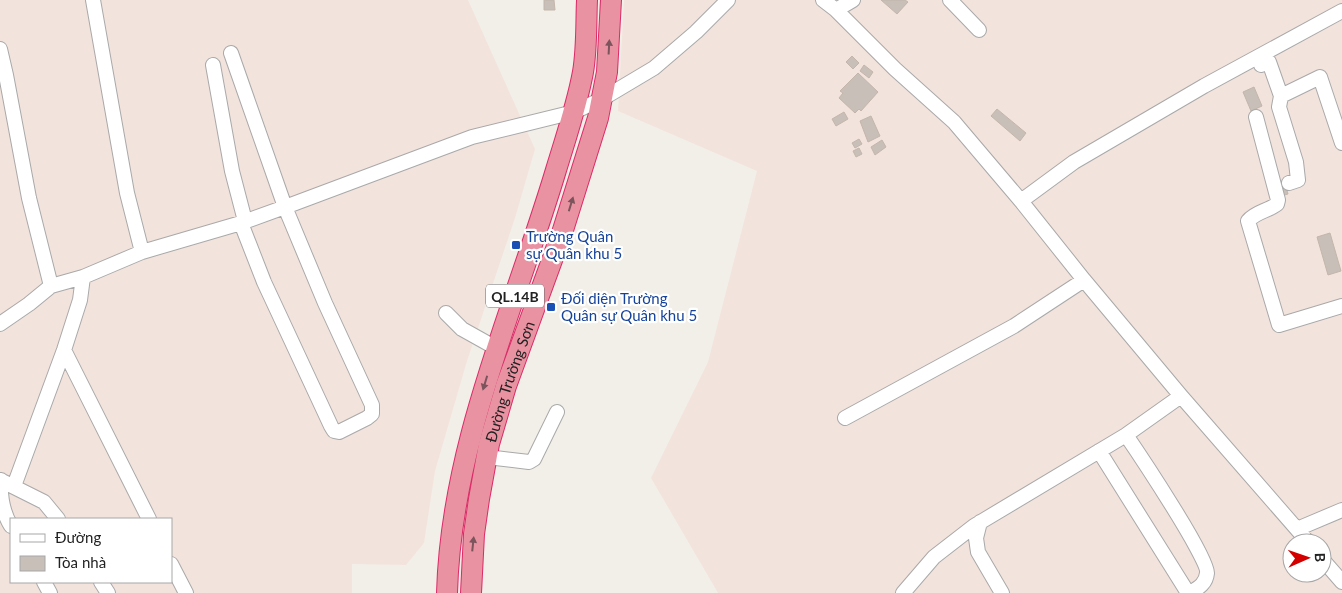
<svg xmlns="http://www.w3.org/2000/svg" width="1342" height="593" viewBox="0 0 1342 593" font-family="Lato,sans-serif">
  <rect width="100%" height="100%" fill="#f2efe9"/>
  <path fill="#f3e3dd" fill-rule="evenodd" d="M0 0H468L535 149 515 218 467 361 435 471 424 543 406 565 352 564V593H0ZM11 519H171V582H11Z
    M624 0H1342V593H718L651 478 708 362 757 171 618 111ZM1292 543H1322V573H1292Z"/>
  <path fill="#c7bfb8" stroke="#c4b6ab" d="M544 0H554L555 10H544Z
    M881 0H905L908 2 897 14Z
    M852 56 859 63 853 69 846 62Z
    M864 65 873 72 869 78 860 71Z
    M858 73 878 92 861 111 859 109 855 113 839 98 843 93 840 91Z
    M1254 87 1262 106 1251 111 1243 92Z
    M997 109 1026 133 1020 141 991 116Z
    M844 112 848 119 836 126 832 119Z
    M871 116 880 136 868 142 860 121Z
    M859 139 862 144 855 148 852 143Z
    M882 140 886 147 875 155 871 147Z
    M859 148 862 154 856 157 853 151Z
    M1285 183 1288 194 1281 196 1279 185Z
    M1330 233 1341 271 1328 275 1317 237Z"/>
  <g fill="none" stroke-linecap="round" stroke-linejoin="round">
    <g stroke="#a9a9a9" stroke-width="16">
      <path id="minor" d="M93 0 127 193 142 252
        M823 0 836 10 895 69 954 122 1021 201 1084 280 1181 396 1309 543
        M950 0 979 30
        M836 10 853 0
        M0 49 6 75 29 198 51 286
        M231 53 285 207 325 303 372 405V414L367 418 339 432 334 431 331 426 264 282 241 223
        M1259 57 1261 65 1265 61 1269 62 1281 96 1320 77 1342 143
        M213 65 232 171 245 221
        M1281 96 1279 107 1296 162 1298 180 1289 183
        M1256 117 1278 200 1277 204C1268 211 1255 212 1248 221L1279 325 1342 306
        M1021 201 1074 162 1204 86 1342 11
        M446 313 462 329 496 348
        M0 324 29 304 51 286 83 277 142 252 241 223 285 207 472 137 574 112 602 99 654 68 696 32 728 0
        M64 350 149 519
        M845 418 1014 326 1084 280
        M1126 435C1139 454 1209 559 1207 573 1206 584 1198 588 1190 593
        M1099 451 1188 593
        M487 457 529 462 534 459 557 412
        M0 480 44 502 58 519
        M1 480C0 497 2 511 11 526
        M14 486 64 350 80 300 83 277
        M980 522 976 538 978 552 1002 593
        M1297 529 1342 510
        M1322 559 1342 582
        M171 564 186 593
        M44 582 50 593
        M101 582 108 593
        M903 593 934 557 974 526 1126 435 1181 396"/>
    </g>
    <g stroke="#dc2a67" stroke-width="22">
      <g id="highway">
        <path d="M447 593C451 445 514 310 556 170 566 137 577 105 583 72 587 49 586 23 587 0"/>
        <path id="s1" d="M471 593 474 534 479 499 489 444 506 386 563 230 598 118 607 72 611 0"/>
      </g>
    </g>
    <use href="#minor" stroke="#fff" stroke-width="14"/>
    <use href="#highway" stroke="#e892a2" stroke-width="20"/>
  </g>
  <defs><path id="oneway-solid" d="M-6-.8H1V-3.2L6.5 0L1 3.2V.8H-6Z" transform="scale(1.25)"/></defs>
  <g fill="#7b545c">
    <use href="#oneway-solid" transform="translate(609 47) rotate(-87)"/>
    <use href="#oneway-solid" transform="translate(571 204) rotate(-73)"/>
    <use href="#oneway-solid" transform="translate(485 383) rotate(107)"/>
    <use href="#oneway-solid" transform="translate(473 544) rotate(-84)"/>
  </g>
  <g fill="#1a4fb4" stroke="#fff" stroke-width="2">
    <rect x="511" y="240" width="10" height="10" rx="2.5"/>
    <rect x="546" y="302" width="10" height="10" rx="2.5"/>
  </g>
  <g text-anchor="middle" dominant-baseline="central" stroke-width="4.5" stroke-linejoin="round" paint-order="stroke">
    <rect fill="#fff" stroke="#646464" stroke-width="1" x="486" y="284.5" width="58" height="23" rx="4"/>
    <g font-size="14" font-weight="bold" fill="#222">
      <text x="515" y="296">QL.14B</text>
    </g>
    <g font-size="15" fill="#164399" stroke="#fff" text-anchor="start">
      <text x="526" y="236">Trường Quân<tspan x="526" dy="17">sự Quân khu 5</tspan></text>
      <text x="561" y="298">Đối diện Trường<tspan x="561" dy="17">Quân sự Quân khu 5</tspan></text>
    </g>
    <g font-size="15" fill="#222" stroke="#fff">
      <text stroke="none"><textPath href="#s1" startOffset="216">Đường Trường Sơn</textPath></text>
    </g>
  </g>
  <rect x="10" y="518" width="162" height="65" fill="#ffffff" stroke="#a7a7a7"/>
  <rect x="20" y="534" width="25" height="8" fill="#ffffff" stroke="#a7a7a7"/>
  <text x="55" y="543" font-size="15" fill="#222222">Đường</text>
  <rect x="20" y="556" width="25" height="15" fill="#c7bfb8" stroke="#a7a7a7"/>
  <text x="55" y="568" font-size="15" fill="#222222">Tòa nhà</text>
  <g transform="translate(1307 558) rotate(88)"><circle r="24" fill="#ffffff" stroke="#a7a7a7"/>
  <path d="M0-4L9 19L0 12L-9 19Z" fill="#d40000"/>
  <text y="-8" font-size="14" font-weight="bold" text-anchor="middle" fill="#222222">B</text>
  </g>
</svg>
